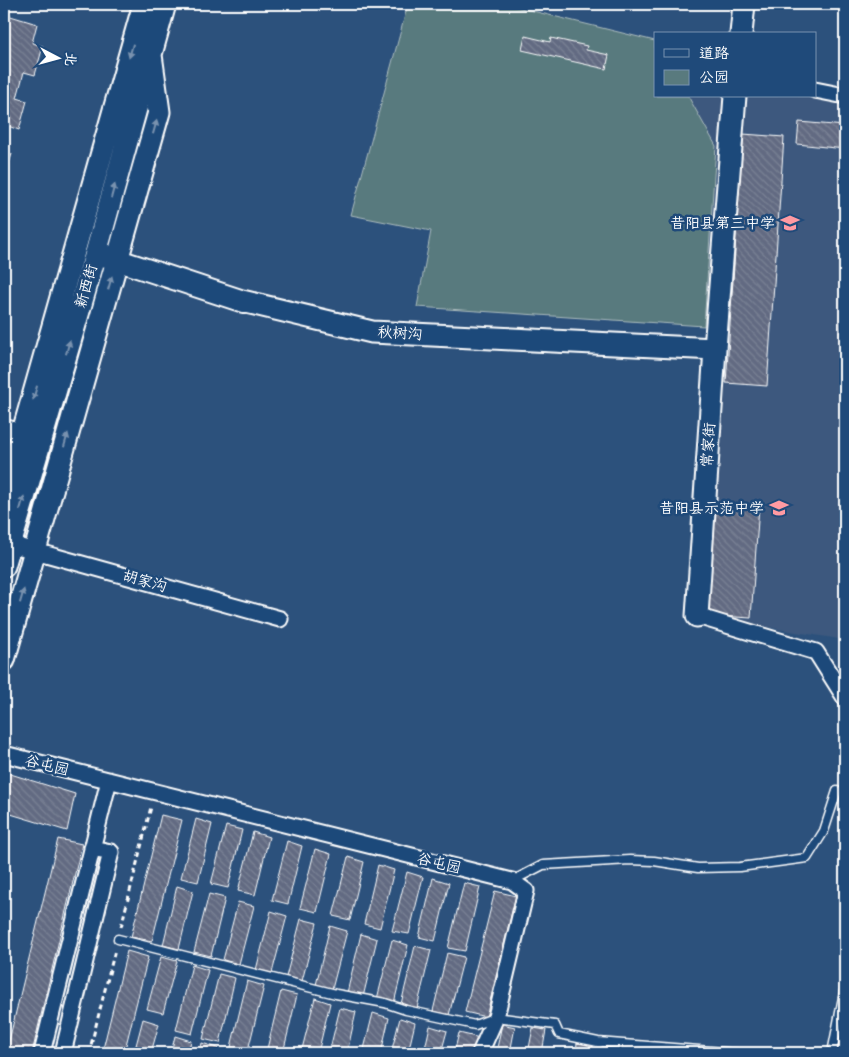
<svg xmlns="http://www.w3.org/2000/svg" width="849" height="1057" viewBox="0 0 849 1057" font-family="Sriracha,'LXGW WenKai TC',sans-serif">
  <defs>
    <pattern id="building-back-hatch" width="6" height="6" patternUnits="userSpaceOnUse" patternTransform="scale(1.25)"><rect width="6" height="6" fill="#626b82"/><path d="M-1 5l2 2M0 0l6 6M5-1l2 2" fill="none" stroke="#7a8195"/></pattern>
  </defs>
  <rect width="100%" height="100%" fill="#2c517c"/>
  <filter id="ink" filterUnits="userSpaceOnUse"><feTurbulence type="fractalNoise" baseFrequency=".02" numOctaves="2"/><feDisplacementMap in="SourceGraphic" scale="10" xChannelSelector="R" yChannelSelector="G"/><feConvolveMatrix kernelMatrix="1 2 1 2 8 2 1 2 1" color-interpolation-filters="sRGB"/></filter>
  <g filter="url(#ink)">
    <path fill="#3c597e" d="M408 4H504L655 41V96H810L845 103V640L705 617 726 327 417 307 431 231 351 215Z"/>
    <path fill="#597a7e" stroke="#acbcbe" d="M408 4H504L655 41V96H688L716 146 704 326 417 307 431 231 351 215Z"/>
    <path fill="url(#building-back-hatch)" stroke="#fff" d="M7 15 37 24 32 43 43 46 35 75 24 72 17 98 27 101 19 130 8 126 4 143V28Z
      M525 36 550 42 551 38 587 46 586 50 609 55 606 69 522 50Z
      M799 122 845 126V149L797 144Z
      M743 134 784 137 767 386 726 383Z
      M4 151 12 154 4 179Z
      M843 300H845V386L838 385Z
      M714 503 759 506 751 618 706 615Z
      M4 772 75 794 67 831 4 812Z
      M161 815 182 820 152 941 131 937Z
      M196 819 212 824 198 882 181 878Z
      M226 826 242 830 228 888 211 884Z
      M253 832 269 837 255 895 238 891Z
      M58 839 82 844 32 1053H6Z
      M287 841 302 846 288 904 272 900Z
      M315 849 331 854 317 912 300 908Z
      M348 857 364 862 350 920 333 916Z
      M378 865 394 870 380 928 364 924Z
      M407 872 423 877 409 934 392 931Z
      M433 878 449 883 435 941 419 937Z
      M464 883 480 887 465 951 448 948Z
      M177 886 193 891 179 949 163 945Z
      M495 891 516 896 486 1017 465 1012Z
      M209 894 225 898 211 956 194 952Z
      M238 902 254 906 239 964 223 960Z
      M271 911 287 916 272 973 256 970Z
      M301 919 317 923 302 981 286 977Z
      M330 926 347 931 332 989 316 985Z
      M361 934 377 939 363 997 347 993Z
      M392 940 408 945 394 1003 377 999Z
      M415 946 431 950 417 1008 401 1004Z
      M127 951 148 957 124 1053H102Z
      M447 953 464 957 449 1015 433 1011Z
      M161 957 177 961 163 1013 147 1009Z
      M192 965 208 970 192 1034 176 1030Z
      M219 974 235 978 220 1043 203 1039Z
      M247 981 264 986 248 1050 231 1047Z
      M281 991 297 995 283 1053H266Z
      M315 998 330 1003 318 1053H301Z
      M340 1008 356 1012 347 1053H329Z
      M373 1013 389 1018 381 1053H363Z
      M400 1018 415 1023 408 1053H391Z
      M143 1019 159 1024 151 1053H134Z
      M502 1024 515 1027 510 1053H496Z
      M430 1026 447 1031 441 1053H424Z
      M533 1028 546 1030 542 1053H528Z
      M459 1033 480 1038 476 1053H454Z
      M175 1036 191 1041 188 1053H171Z
      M202 1043 218 1048 217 1053H200Z
      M577 1043 593 1045 592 1053H576Z"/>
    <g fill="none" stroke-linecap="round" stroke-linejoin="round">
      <g stroke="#fff" stroke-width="11">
        <path id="lane" d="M512 881 543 865 630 860 654 861 698 868 740 867 807 858 824 831 837 791
          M118 939 336 994 385 1003 406 1010 475 1025 496 1017 555 1025 559 1034 598 1042 736 1053
          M597 1053 598 1042
          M832 1053 845 987"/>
      </g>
      <g stroke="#fff" stroke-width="19">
        <path id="street" d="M815 90 845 96
          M4 427 23 433
          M10 544 280 619
          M697 616 816 652 845 698
          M4 754 512 881 526 891 496 1017 480 1053
          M42 1053 109 780
          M63 1053 111 852 92 848"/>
      </g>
      <g stroke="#fff" stroke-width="25">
        <path id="secondary" d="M741 34 744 4
          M96 253 242 301 372 332 715 349
          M4 499 144 4
          M4 566 96 253 165 4
          M697 616 715 349 735 96
          M4 660 159 112 151 55"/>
      </g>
      <path stroke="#fff" stroke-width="3" stroke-dasharray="5 4" stroke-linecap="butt" d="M121 927 151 807
        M89 1053 115 950"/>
      <use href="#lane" stroke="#1f4a7a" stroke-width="8"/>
      <use href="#street" stroke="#1f4a7a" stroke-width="15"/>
      <use href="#secondary" stroke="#1f4a7a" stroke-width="21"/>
    </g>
    <defs><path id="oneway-solid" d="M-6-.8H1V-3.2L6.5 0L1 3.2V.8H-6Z" transform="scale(1.25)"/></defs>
    <g fill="#7992af">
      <use href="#oneway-solid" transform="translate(131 51) rotate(106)"/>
      <use href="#oneway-solid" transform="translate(155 127) rotate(-74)"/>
      <use href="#oneway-solid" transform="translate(113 191) rotate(-75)"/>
      <use href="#oneway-solid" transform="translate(110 283) rotate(-74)"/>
      <use href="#oneway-solid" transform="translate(68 347) rotate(-74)"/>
      <use href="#oneway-solid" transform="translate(35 393) rotate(106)"/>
      <use href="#oneway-solid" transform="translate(66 440) rotate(-74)"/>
      <use href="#oneway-solid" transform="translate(22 503) rotate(-74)"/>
      <use href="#oneway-solid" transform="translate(22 596) rotate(-74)"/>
    </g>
  </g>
  <defs>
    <g id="school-bare" transform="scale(1.5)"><path d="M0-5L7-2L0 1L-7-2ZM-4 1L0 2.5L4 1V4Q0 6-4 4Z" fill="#ff9aa2" stroke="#1f4a7a" stroke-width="2.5" paint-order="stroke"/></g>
  </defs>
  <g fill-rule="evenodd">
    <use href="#school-bare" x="790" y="223"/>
    <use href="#school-bare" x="779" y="508"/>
  </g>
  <g text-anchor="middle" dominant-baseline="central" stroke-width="5" stroke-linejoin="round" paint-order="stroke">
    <g font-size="15" fill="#fff" stroke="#1f4a7a" text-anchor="end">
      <text x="775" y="223">昔阳县第三中学</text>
      <text x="764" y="508">昔阳县示范中学</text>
    </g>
    <g font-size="15" fill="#fff" stroke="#1f4a7a">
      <text transform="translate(86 286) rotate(-74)">新西街</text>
      <text transform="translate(400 333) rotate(3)">秋树沟</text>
      <text transform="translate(708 445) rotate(-86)">常家街</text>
      <text transform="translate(145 581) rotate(16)">胡家沟</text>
      <text transform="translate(47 765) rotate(14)">谷屯园</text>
      <text transform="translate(439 863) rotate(14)">谷屯园</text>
    </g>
  </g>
  <rect width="849" height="1057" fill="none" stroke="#1f4a7a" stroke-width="20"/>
  <rect x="10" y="10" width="829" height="1037" fill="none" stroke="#fff" stroke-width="2" filter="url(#ink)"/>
  <rect x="654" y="32" width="162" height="65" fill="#1f4a7a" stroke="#7992af"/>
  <rect x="664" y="49" width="25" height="8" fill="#1f4a7a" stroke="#7992af"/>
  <text x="699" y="58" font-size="15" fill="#ffffff">道路</text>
  <rect x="664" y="70" width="25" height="15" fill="#597a7e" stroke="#7992af"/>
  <text x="699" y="82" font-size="15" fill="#ffffff">公园</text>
  <g transform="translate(58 58) rotate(96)" stroke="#1f4a7a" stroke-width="4" paint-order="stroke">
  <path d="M0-4L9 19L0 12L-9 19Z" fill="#ffffff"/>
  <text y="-8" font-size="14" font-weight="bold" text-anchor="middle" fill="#ffffff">北</text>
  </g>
</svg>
